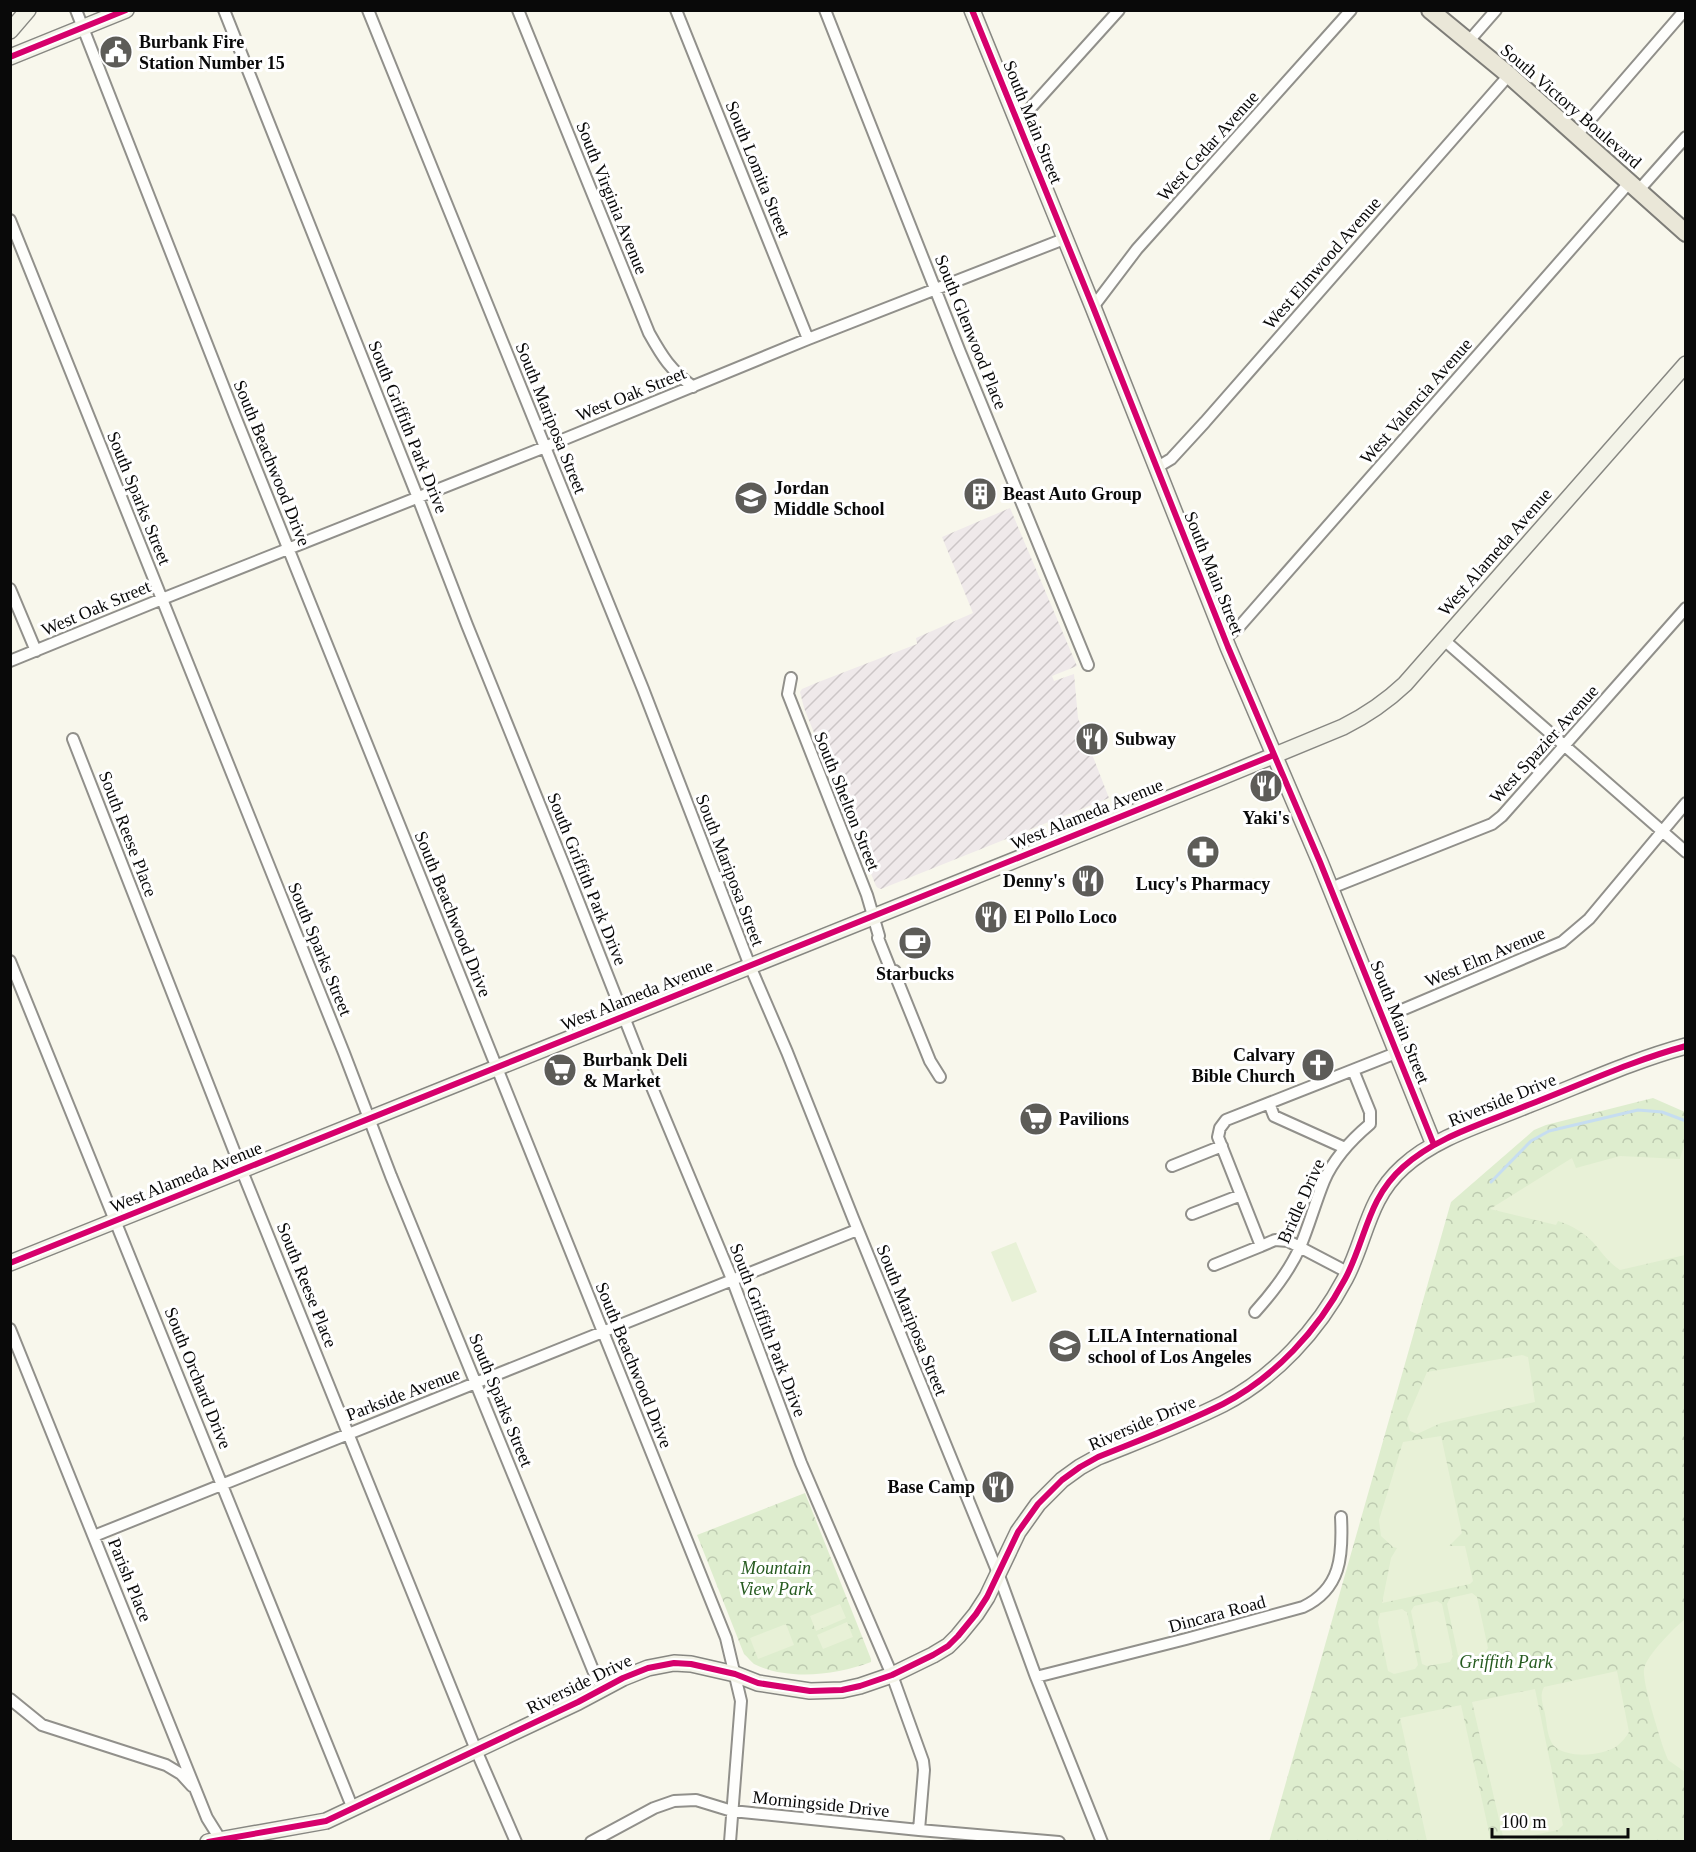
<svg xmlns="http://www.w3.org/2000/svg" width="1696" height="1852" viewBox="0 0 1696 1852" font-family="Georgia,serif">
  <defs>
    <pattern id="industrial-furrows" width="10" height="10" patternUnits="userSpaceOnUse" patternTransform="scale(1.5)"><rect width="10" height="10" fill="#efe9ea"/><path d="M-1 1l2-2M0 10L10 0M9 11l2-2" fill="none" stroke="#ccc6c7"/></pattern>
    <pattern id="park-crowns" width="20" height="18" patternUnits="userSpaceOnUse" patternTransform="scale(1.5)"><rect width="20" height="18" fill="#deedce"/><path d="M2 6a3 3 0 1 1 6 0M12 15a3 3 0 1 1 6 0" fill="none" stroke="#bdcab0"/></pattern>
  </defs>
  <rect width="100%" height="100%" fill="#f8f7ec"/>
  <path fill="url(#industrial-furrows)" d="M1010 508 1077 666 1052 676 1054 681 1074 674 1078 718 1109 798 881 889 878 888 876 886 804 708 800 692 802 689 816 683 917 644 916 638 973 613 942 537Z"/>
  <path fill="url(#park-crowns)" d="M1653 1098 1685 1112V1841L1269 1842 1451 1202 1534 1130 1546 1125Z
    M805 1493 871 1659V1662C836 1675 789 1681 754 1664 750 1661 748 1657 744 1654L697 1535Z"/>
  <path fill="#e8f1d7" d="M1684 1145 1685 1255 1620 1270C1608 1261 1606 1258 1597 1247 1587 1234 1573 1226 1558 1221L1556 1225 1490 1209 1572 1158 1576 1168 1620 1156 1680 1159Z
    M1016 1242 1037 1292 1012 1302 991 1252Z
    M1522 1355 1528 1357 1535 1402 1441 1423 1417 1434 1410 1431 1407 1419 1427 1372Z
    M1441 1436 1462 1533 1449 1546H1465L1473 1581 1470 1584 1382 1603 1391 1558 1397 1548 1393 1547 1381 1536 1379 1520 1403 1442Z
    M1472 1593 1477 1597 1488 1648 1485 1653 1463 1658 1458 1655 1447 1604 1450 1598Z
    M1437 1601 1442 1604 1453 1656 1450 1662 1427 1666 1422 1664 1411 1611 1414 1606Z
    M840 1604 846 1618 816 1631 810 1616Z
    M1402 1609 1407 1612 1418 1665 1415 1669 1394 1674 1388 1671 1378 1622 1380 1613Z
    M1685 1619V1772L1668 1760 1664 1750C1659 1734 1642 1682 1644 1669 1646 1656 1675 1627 1685 1619Z
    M847 1622 853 1637 823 1649 817 1635Z
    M786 1624 794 1645 758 1659 750 1638Z
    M1617 1671 1629 1732C1626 1737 1622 1742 1617 1746 1603 1756 1568 1759 1554 1746 1547 1738 1547 1724 1545 1714 1543 1705 1539 1696 1544 1687Z
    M1535 1689 1563 1825 1558 1830 1504 1841 1472 1702Z
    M1461 1705 1491 1841H1427L1400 1718Z"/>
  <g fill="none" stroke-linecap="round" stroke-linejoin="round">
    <path stroke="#c6ddf0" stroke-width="3" d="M1491 1182 1531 1141 1549 1131 1638 1110 1662 1112 1686 1121"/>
    <g stroke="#91908b" stroke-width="14">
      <path id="street" d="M76 10 235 416 726 1638 741 1701 730 1842
        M224 10 418 498 467 625 568 875 646 1073 732 1279 801 1463 892 1675 923 1761 924 1770 919 1830
        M368 10 643 689 750 966 787 1052 853 1218 998 1573 1036 1677 1102 1842
        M518 10 649 333C663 358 670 369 693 387
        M676 10 808 339
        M825 10 960 352 1088 665
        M1468 42 1496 10
        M1018 122 1119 10
        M1576 136 1685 10
        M1638 191 1686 137
        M10 220 344 1053 391 1176 593 1670 602 1689
        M1093 307 1137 249 1351 10
        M1156 468 1171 459 1205 422 1509 75
        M10 589 36 651
        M1225 638 1239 627 1629 183
        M1444 640 1686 852
        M10 661 162 599 545 447 808 339 1064 239
        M791 678 788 694 867 895 879 936 878 938 892 973 896 977
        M73 739 242 1171 476 1750 516 1842
        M1331 888 1492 824 1502 816 1686 608
        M10 961 353 1809
        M895 971 896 977 930 1061 940 1077
        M1383 1018 1562 942 1589 919 1686 803
        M1269 1103 1274 1116 1345 1148
        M1172 1166 1222 1146
        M1192 1214 1241 1195
        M1214 1265 1261 1246
        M1349 1273 1288 1241 1275 1240 1261 1246 1218 1137 1220 1128 1226 1120 1396 1053
        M1255 1312C1273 1292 1289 1272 1300 1247 1309 1226 1315 1203 1324 1181 1334 1158 1351 1140 1370 1124V1112L1353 1070
        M10 1329 207 1818 222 1842
        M94 1536 857 1230
        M1036 1677 1186 1639 1303 1607C1341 1589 1343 1556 1341 1517
        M10 1699 42 1725 166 1765 181 1774 192 1786
        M591 1842 654 1808 674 1801 696 1800 732 1811 919 1830 1059 1842"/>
    </g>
    <g stroke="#878782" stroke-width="18">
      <path id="secondary" d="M972 10 1093 307 1228 647 1320 862 1434 1145
        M10 31 28 10
        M10 57 126 10
        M10 1263 1217 779 1343 727C1367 715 1386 702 1405 684L1686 364
        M208 1842 326 1821 578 1702 623 1678 648 1668 674 1663 691 1664 735 1674 758 1683 810 1691 842 1690 860 1686 892 1675 933 1655 948 1646 958 1636 976 1614 987 1597 1018 1532 1038 1504 1062 1480 1080 1467 1098 1457C1140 1440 1183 1424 1223 1404 1275 1377 1318 1330 1345 1279 1366 1240 1367 1199 1403 1167 1437 1136 1486 1123 1528 1105 1580 1085 1631 1061 1686 1046"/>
    </g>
    <g stroke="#7e7d78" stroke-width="20">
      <path id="primary" d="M1430 10 1509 75 1686 233"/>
    </g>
    <use href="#street" stroke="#fefefc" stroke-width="10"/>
    <use href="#secondary" stroke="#f3f3e8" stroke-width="15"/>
    <use href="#primary" stroke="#eae7d8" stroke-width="16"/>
    <g stroke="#fff" stroke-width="10">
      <path id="cycleway" d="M972 10 1093 307 1228 647 1320 862 1434 1145
        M10 57 126 10
        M10 1263 1274 755
        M208 1842 326 1821 578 1702 623 1678 648 1668 674 1663 691 1664 735 1674 758 1683 810 1691 842 1690 860 1686 892 1675 933 1655 948 1646 958 1636 976 1614 987 1597 1018 1532 1038 1504 1062 1480 1080 1467 1098 1457C1140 1440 1183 1424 1223 1404 1275 1377 1318 1330 1345 1279 1366 1240 1367 1199 1403 1167 1437 1136 1486 1123 1528 1105 1580 1085 1631 1061 1686 1046"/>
    </g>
    <use href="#cycleway" stroke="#d6006c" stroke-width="6"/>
  </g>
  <defs>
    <g id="civic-disc" transform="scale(1.725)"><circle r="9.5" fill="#5d5c58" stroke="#fff"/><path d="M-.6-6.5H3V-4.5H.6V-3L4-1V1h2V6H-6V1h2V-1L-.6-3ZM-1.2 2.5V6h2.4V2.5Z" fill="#fff"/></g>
    <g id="building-disc" transform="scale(1.725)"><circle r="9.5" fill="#5d5c58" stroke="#fff"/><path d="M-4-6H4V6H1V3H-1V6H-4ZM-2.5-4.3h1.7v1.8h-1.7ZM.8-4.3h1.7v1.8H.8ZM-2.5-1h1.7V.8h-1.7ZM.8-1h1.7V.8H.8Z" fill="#fff"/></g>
    <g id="school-disc" transform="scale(1.725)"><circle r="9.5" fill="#5d5c58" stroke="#fff"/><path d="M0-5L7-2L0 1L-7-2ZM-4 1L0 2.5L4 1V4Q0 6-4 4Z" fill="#fff"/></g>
    <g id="restaurant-disc" transform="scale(1.725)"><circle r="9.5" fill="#5d5c58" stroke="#fff"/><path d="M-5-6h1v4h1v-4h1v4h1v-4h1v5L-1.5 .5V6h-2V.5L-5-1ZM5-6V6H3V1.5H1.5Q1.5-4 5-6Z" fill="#fff"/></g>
    <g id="pharmacy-disc" transform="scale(1.725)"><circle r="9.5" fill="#5d5c58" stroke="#fff"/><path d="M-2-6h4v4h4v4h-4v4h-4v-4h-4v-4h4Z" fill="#fff"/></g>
    <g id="cafe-disc" transform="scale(1.725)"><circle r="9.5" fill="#5d5c58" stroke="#fff"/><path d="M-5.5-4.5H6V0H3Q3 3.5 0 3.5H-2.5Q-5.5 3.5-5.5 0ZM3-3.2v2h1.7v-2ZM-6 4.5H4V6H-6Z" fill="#fff"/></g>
    <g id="church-disc" transform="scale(1.725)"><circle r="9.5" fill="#5d5c58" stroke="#fff"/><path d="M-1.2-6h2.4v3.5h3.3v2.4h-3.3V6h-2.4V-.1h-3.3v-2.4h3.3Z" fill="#fff"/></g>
    <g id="supermarket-disc" transform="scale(1.725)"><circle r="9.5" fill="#5d5c58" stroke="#fff"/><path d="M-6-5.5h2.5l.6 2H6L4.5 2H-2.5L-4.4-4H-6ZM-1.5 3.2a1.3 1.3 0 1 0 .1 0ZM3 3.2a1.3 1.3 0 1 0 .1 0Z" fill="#fff"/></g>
  </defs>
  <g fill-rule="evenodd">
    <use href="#civic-disc" x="116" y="52"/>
    <use href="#building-disc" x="980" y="494"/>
    <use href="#school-disc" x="751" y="498"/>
    <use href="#restaurant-disc" x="1092" y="739"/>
    <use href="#restaurant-disc" x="1266" y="786"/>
    <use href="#pharmacy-disc" x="1203" y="852"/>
    <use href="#restaurant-disc" x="1088" y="881"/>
    <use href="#restaurant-disc" x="991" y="917"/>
    <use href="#cafe-disc" x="915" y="943"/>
    <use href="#church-disc" x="1318" y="1065"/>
    <use href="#supermarket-disc" x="560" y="1070"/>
    <use href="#supermarket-disc" x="1036" y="1119"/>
    <use href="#school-disc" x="1065" y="1346"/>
    <use href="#restaurant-disc" x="998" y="1487"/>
  </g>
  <g text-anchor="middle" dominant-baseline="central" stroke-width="6" stroke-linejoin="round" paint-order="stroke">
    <g font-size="18" font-weight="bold" fill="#090909" stroke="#fff" text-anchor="start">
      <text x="139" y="42">Burbank Fire<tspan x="139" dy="21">Station Number 15</tspan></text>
      <text x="774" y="488">Jordan<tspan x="774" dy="21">Middle School</tspan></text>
      <text x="1003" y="494">Beast Auto Group</text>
      <text x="1115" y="739">Subway</text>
      <text x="1266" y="818" text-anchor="middle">Yaki's</text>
      <text x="1065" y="881" text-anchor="end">Denny's</text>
      <text x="1203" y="884" text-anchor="middle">Lucy's Pharmacy</text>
      <text x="1014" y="917">El Pollo Loco</text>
      <text x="915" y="974" text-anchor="middle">Starbucks</text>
      <text x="1295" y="1055" text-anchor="end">Calvary<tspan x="1295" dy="21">Bible Church</tspan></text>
      <text x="583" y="1060">Burbank Deli<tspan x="583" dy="21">&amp; Market</tspan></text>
      <text x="1059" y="1119">Pavilions</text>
      <text x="1088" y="1336">LILA International<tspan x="1088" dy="21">school of Los Angeles</tspan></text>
      <text x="975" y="1487" text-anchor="end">Base Camp</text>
    </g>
    <g font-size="18" fill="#090909" stroke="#fff">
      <text transform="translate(1571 106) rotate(41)">South Victory Boulevard</text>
      <text transform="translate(1033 122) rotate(68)">South Main Street</text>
      <text transform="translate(1208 146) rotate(-48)">West Cedar Avenue</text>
      <text transform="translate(758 169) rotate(68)">South Lomita Street</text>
      <text transform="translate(612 198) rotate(68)">South Virginia Avenue</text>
      <text transform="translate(1322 263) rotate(-49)">West Elmwood Avenue</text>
      <text transform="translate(971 332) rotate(68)">South Glenwood Place</text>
      <text transform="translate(631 394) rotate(-22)">West Oak Street</text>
      <text transform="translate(1416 401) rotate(-49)">West Valencia Avenue</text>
      <text transform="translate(551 418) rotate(68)">South Mariposa Street</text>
      <text transform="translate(408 427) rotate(68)">South Griffith Park Drive</text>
      <text transform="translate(272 463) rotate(68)">South Beachwood Drive</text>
      <text transform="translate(139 498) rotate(68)">South Sparks Street</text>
      <text transform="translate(1495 552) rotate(-49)">West Alameda Avenue</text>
      <text transform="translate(1214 573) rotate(68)">South Main Street</text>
      <text transform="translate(96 608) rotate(-23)">West Oak Street</text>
      <text transform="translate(1544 744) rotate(-48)">West Spazier Avenue</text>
      <text transform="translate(847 801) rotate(68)">South Shelton Street</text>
      <text transform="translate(1087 814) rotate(-22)">West Alameda Avenue</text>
      <text transform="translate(128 834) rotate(69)">South Reese Place</text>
      <text transform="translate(730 870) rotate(69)">South Mariposa Street</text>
      <text transform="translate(587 879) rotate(68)">South Griffith Park Drive</text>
      <text transform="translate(453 914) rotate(68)">South Beachwood Drive</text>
      <text transform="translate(320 949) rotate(68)">South Sparks Street</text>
      <text transform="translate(1485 957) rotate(-23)">West Elm Avenue</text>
      <text transform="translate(637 995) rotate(-22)">West Alameda Avenue</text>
      <text transform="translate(1400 1022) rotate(68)">South Main Street</text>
      <text transform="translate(1502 1100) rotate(-22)">Riverside Drive</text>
      <text transform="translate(186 1177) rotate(-22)">West Alameda Avenue</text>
      <text transform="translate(1301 1201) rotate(-66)">Bridle Drive</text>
      <text transform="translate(307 1285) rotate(68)">South Reese Place</text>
      <text transform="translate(912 1320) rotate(68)">South Mariposa Street</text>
      <text transform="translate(768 1330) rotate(69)">South Griffith Park Drive</text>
      <text transform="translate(634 1365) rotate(68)">South Beachwood Drive</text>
      <text transform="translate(198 1378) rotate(68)">South Orchard Drive</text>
      <text transform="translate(403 1394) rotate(-21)">Parkside Avenue</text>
      <text transform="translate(501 1400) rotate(68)">South Sparks Street</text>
      <text transform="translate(1142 1423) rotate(-23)">Riverside Drive</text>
      <text transform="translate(130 1580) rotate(68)">Parish Place</text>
      <text transform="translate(1217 1614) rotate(-15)">Dincara Road</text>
      <text transform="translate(579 1684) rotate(-26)">Riverside Drive</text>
      <text transform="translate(821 1804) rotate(6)">Morningside Drive</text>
    </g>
    <g font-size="18" font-style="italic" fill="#265b20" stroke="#fff">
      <text x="776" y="1568">Mountain<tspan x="776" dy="21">View Park</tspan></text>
      <text x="1506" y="1662">Griffith Park</text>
    </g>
  </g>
  <rect width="1696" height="1852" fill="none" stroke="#090909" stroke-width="24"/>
  <path d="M1492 1828v9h136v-9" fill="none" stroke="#090909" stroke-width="3"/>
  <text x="1501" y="1828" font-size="18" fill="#090909" stroke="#ffffff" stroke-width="4.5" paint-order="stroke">100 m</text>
</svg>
